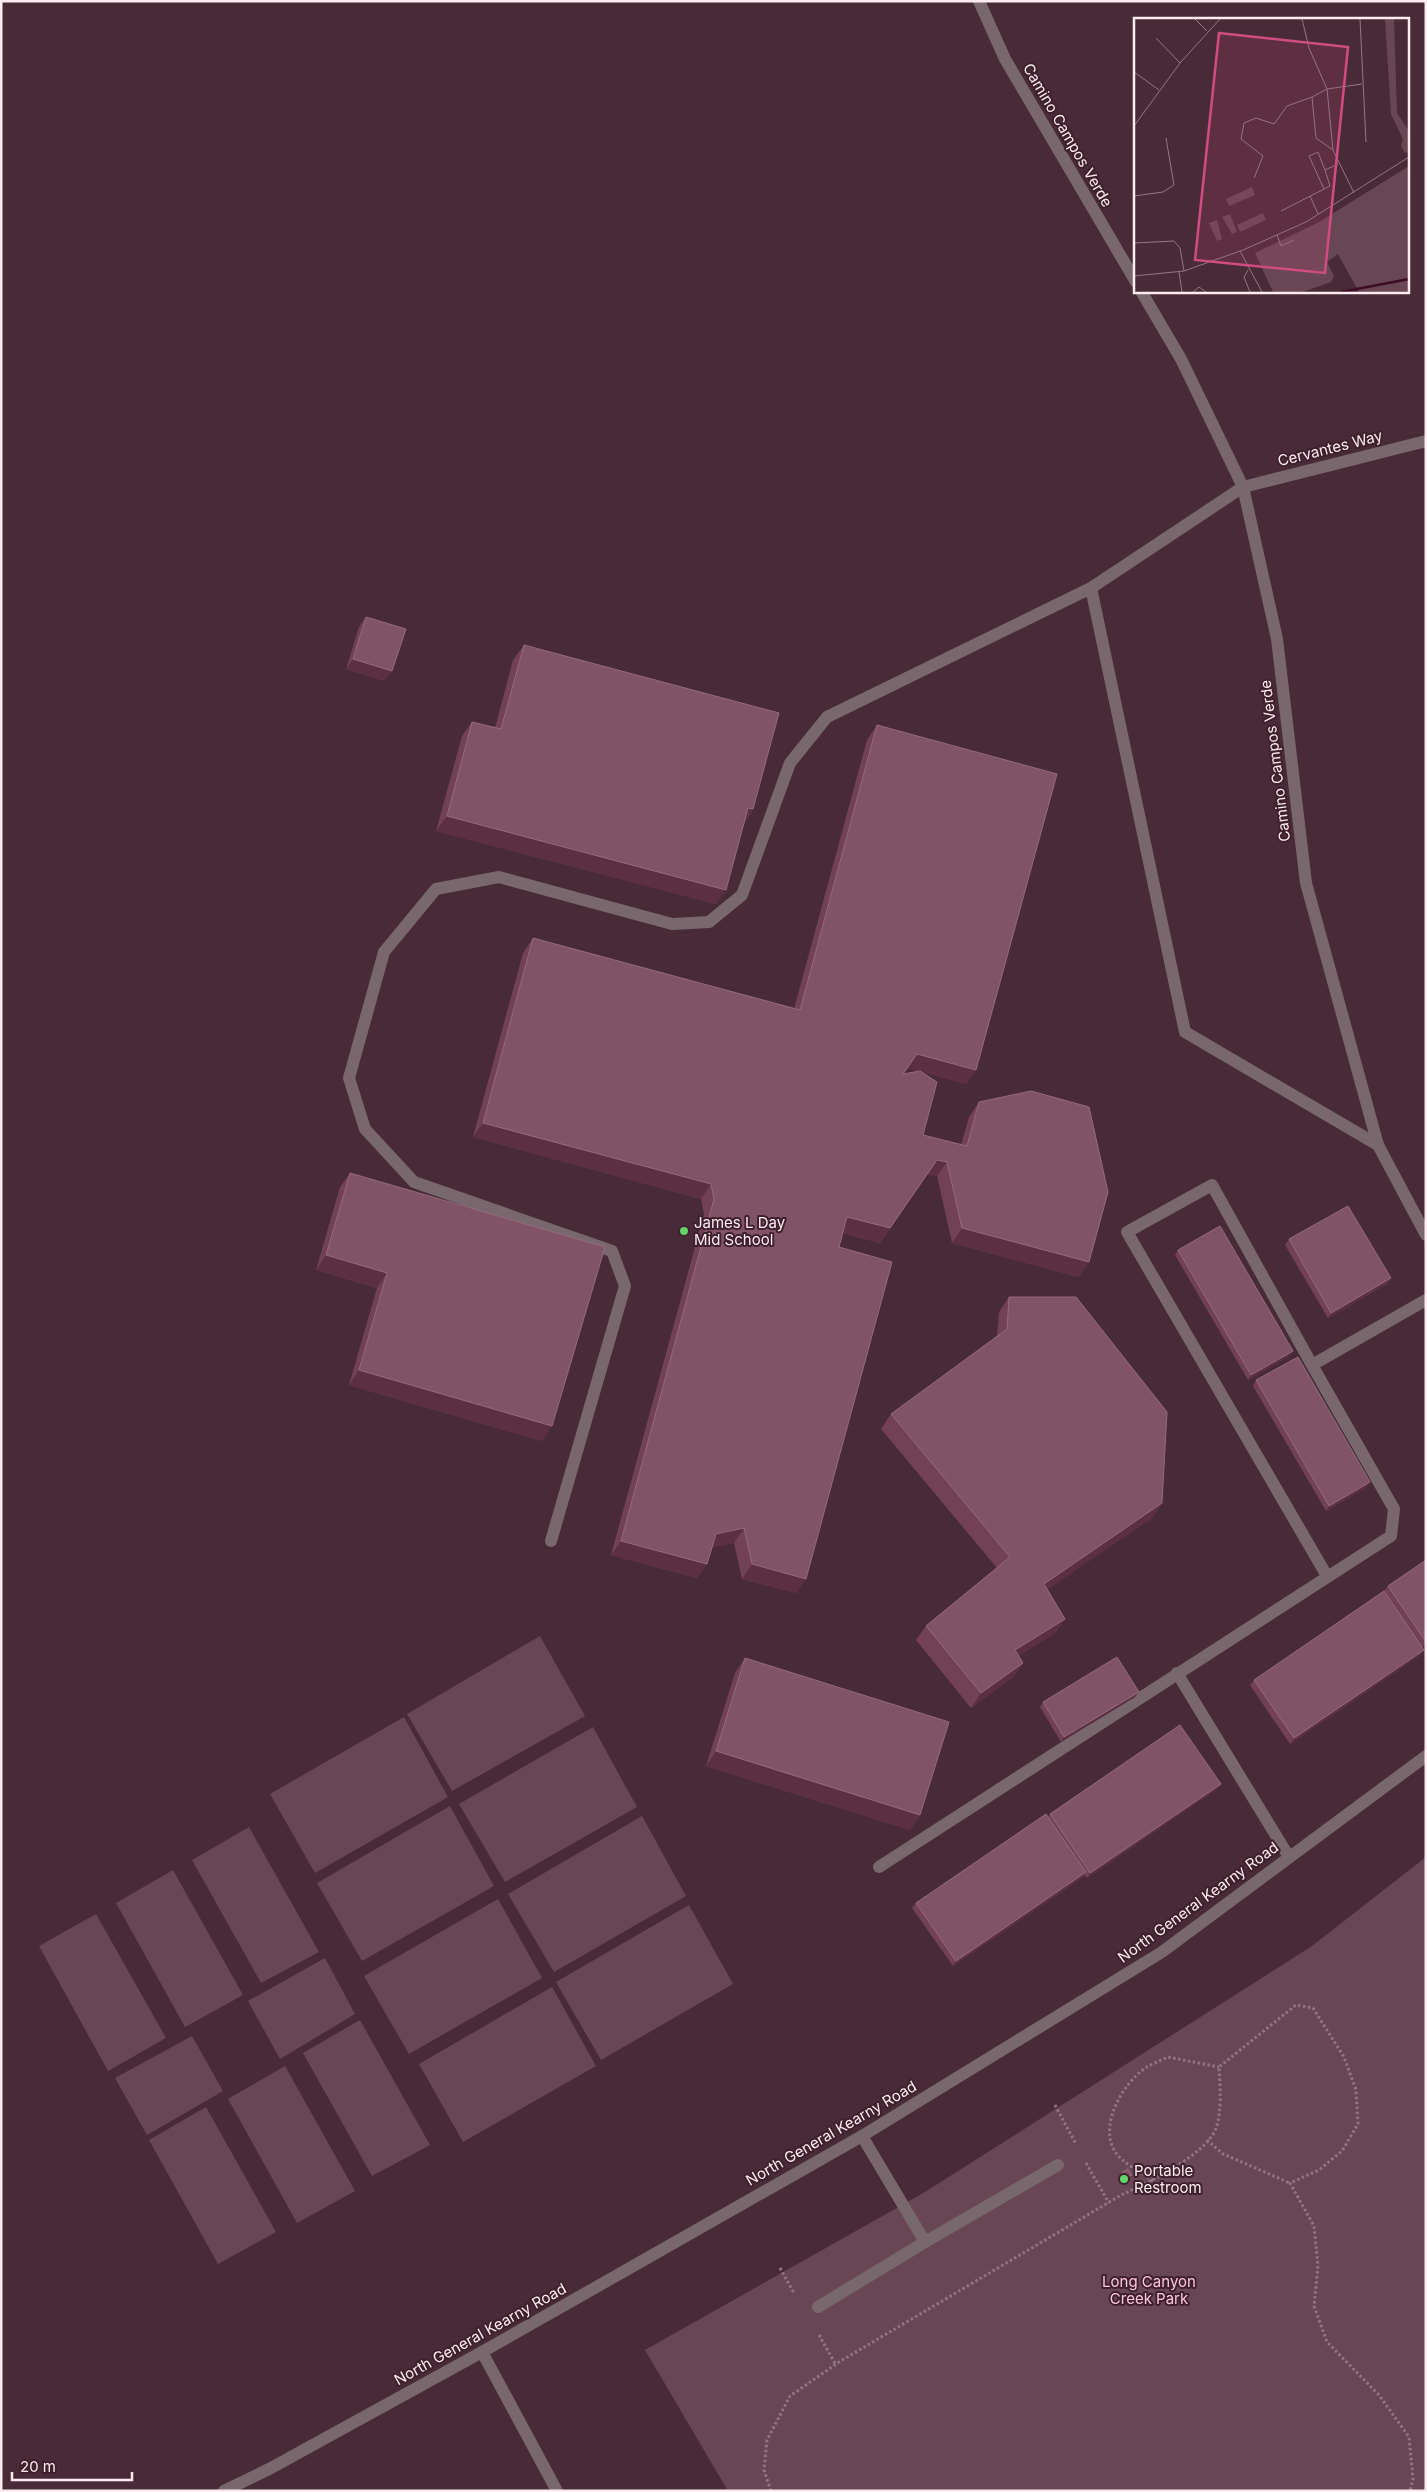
<svg xmlns="http://www.w3.org/2000/svg" width="1427" height="2492" viewBox="0 0 1427 2492" font-family="Inter,sans-serif">
  <rect width="100%" height="100%" fill="#492b37"/>
  <path fill="#694653" d="M540 1636 585 1716 452 1791 407 1714Z
    M404 1717 448 1797 315 1873 270 1794Z
    M593 1727 637 1807 505 1882 459 1804Z
    M450 1806 494 1886 362 1961 317 1883Z
    M642 1816 686 1896 554 1972 508 1894Z
    M249 1827 319 1952 261 1983 192 1860Z
    M1426 1857V2491H728L645 2350 925 2192 1312 1946Z
    M173 1870 243 1995 185 2027 116 1903Z
    M498 1899 542 1978 409 2054 364 1976Z
    M689 1905 733 1984 601 2060 556 1982Z
    M96 1914 166 2038 108 2071 39 1946Z
    M325 1958 355 2014 280 2059 248 2001Z
    M552 1987 596 2066 463 2142 419 2064Z
    M360 2020 430 2145 372 2176 303 2053Z
    M192 2036 223 2091 147 2135 115 2078Z
    M285 2066 355 2191 297 2223 228 2099Z
    M206 2107 276 2232 218 2264 149 2140Z"/>
  <g fill="none" stroke-linecap="round" stroke-linejoin="round">
    <path stroke="#8f7680" stroke-width="3" stroke-dasharray="2.5 2.5" stroke-linecap="butt" d="M1055 2105 1076 2144
      M1207 2140 1223 2154 1290 2183
      M1086 2163 1109 2203
      M1153 2181C1141 2171 1122 2164 1114 2150 1100 2124 1122 2085 1144 2069 1151 2064 1160 2061 1168 2057L1219 2067
      M780 2268 794 2293
      M819 2335 836 2365
      M771 2491 764 2470 767 2440 790 2396 839 2362 1123 2194C1147 2183 1211 2153 1217 2125 1222 2106 1220 2086 1219 2067L1296 2005 1313 2008 1344 2057 1356 2090 1358 2124 1342 2151 1319 2170 1290 2183 1314 2226 1318 2266 1314 2306 1327 2342 1379 2395 1409 2437 1413 2479 1410 2491"/>
    <path stroke="#78686e" stroke-width="12" d="M1243 487 1091 588 1185 1032 1378 1145
      M1312 1365 1212 1185 1127 1232 1327 1576
      M551 1541 625 1286 612 1251 414 1182 365 1129 349 1078 384 952 436 889 499 877 672 924 709 922 742 895 790 763 827 717 1091 588
      M1177 1673 1289 1857
      M879 1867 1391 1536 1394 1509 1312 1365 1426 1300
      M862 2136 925 2242 1058 2165
      M818 2307 925 2242
      M482 2352 557 2491"/>
    <path stroke="#78686e" stroke-width="12" d="M979 1 1005 59 1136 282
      M1141 291 1181 359 1243 487 1277 639 1306 883 1378 1145 1426 1235
      M1243 487 1426 441"/>
    <path stroke="#78686e" stroke-width="12" d="M224 2491 271 2468 482 2352 862 2136 1162 1952 1426 1756"/>
  </g>
  <path fill="#724155" fill-rule="evenodd" d="M366 617 385 681 346 669 359 627Z
    M524 645 753 809 745 822 716 904 436 831 462 736 472 722 495 728 513 660Z
    M877 725 976 1070 966 1084 922 1072 923 1135 961 1145 969 1117 979 1102 1079 1277 952 1243 937 1176 927 1174 880 1243 843 1233 839 1247 806 1579 796 1593 742 1579 734 1543 712 1547 707 1564 697 1578 611 1555 704 1214 701 1199 473 1137 523 953 533 938 794 1009 867 740ZM908 1068 918 1071 903 1074Z
    M350 1173 542 1441 349 1385 377 1288 316 1270 340 1187Z
    M1289 1239 1391 1278 1387 1284 1328 1318 1285 1245Z
    M1178 1250 1293 1351 1289 1356 1248 1380 1175 1255Z
    M1009 1297 1162 1503 1152 1518 1047 1589 1065 1619 1055 1633 1018 1656 1023 1663 1013 1677 971 1708 916 1640 926 1626 997 1568 881 1429 891 1414 997 1337 999 1312Z
    M1256 1380 1367 1487 1326 1511 1253 1386Z
    M1426 1560V1645L1422 1647 1384 1591 1388 1586Z
    M1420 1655 1290 1744 1250 1685 1254 1680Z
    M745 1658 920 1815 910 1830 706 1766 735 1673Z
    M1135 1697 1061 1742 1040 1707 1043 1702Z
    M1217 1789 1087 1878 1085 1875 1083 1877 953 1966 912 1908 916 1903 1048 1817 1050 1814Z
    M1122 2172 1132 2175 1129 2180 1123 2183 1119 2177Z"/>
  <path fill="#5c3042" d="M353 659 392 671 385 681 346 669Z
    M748 808 753 809 743 823Z
    M447 816 726 890 716 904 436 831Z
    M917 1054 976 1070 966 1084 907 1068Z
    M483 1123 711 1184 701 1199 473 1137Z
    M937 1160 947 1162 937 1176 927 1174Z
    M847 1217 890 1228 880 1243 837 1231Z
    M962 1228 1089 1262 1079 1277 952 1243Z
    M326 1255 387 1273 377 1288 316 1270Z
    M1391 1278 1387 1284 1328 1318 1331 1313Z
    M1293 1351 1289 1356 1248 1380 1251 1375Z
    M359 1370 552 1426 542 1441 349 1385Z
    M1370 1482 1367 1487 1326 1511 1329 1506Z
    M1162 1503 1152 1518 1034 1599 1044 1584Z
    M744 1528 734 1543 705 1549 716 1534Z
    M621 1541 707 1564 697 1578 611 1555Z
    M752 1564 806 1579 796 1593 742 1579Z
    M1065 1619 1055 1633 1004 1665 1015 1650Z
    M1424 1650 1420 1655 1290 1744 1294 1738Z
    M1023 1663 1013 1677 971 1708 981 1693Z
    M1139 1692 1135 1697 1061 1742 1064 1737Z
    M716 1751 920 1815 910 1830 706 1766Z
    M1221 1784 1217 1789 1087 1878 1090 1873Z
    M1086 1872 1083 1877 953 1966 956 1961Z
    M1132 2175 1129 2180 1123 2183 1126 2178Z"/>
  <path fill="#815366" stroke="#956b7c" d="M366 617 406 629 392 671 353 659Z
    M524 645 779 713 753 809 748 808 726 890 447 816 472 722 501 729Z
    M877 725 1057 774 976 1070 917 1054 903 1074 920 1071 937 1082 923 1135 967 1146 979 1102 1031 1091 1089 1107 1108 1192 1089 1262 962 1228 947 1162 937 1160 890 1228 847 1217 839 1247 892 1262 806 1579 752 1564 744 1528 716 1534 707 1564 621 1541 714 1199 711 1184 483 1123 533 938 800 1010Z
    M350 1173 605 1247 552 1426 359 1370 387 1273 326 1255Z
    M1348 1206 1391 1278 1331 1313 1289 1239Z
    M1220 1226 1293 1351 1251 1375 1178 1250Z
    M1009 1297H1076L1167 1412 1162 1503 1044 1584 1065 1619 1015 1650 1023 1663 981 1693 926 1626 1010 1557 891 1414 1007 1329Z
    M1298 1357 1370 1482 1329 1506 1256 1380Z
    M1426 1560V1642L1388 1586Z
    M1384 1591 1424 1650 1294 1738 1254 1680Z
    M1117 1657 1139 1692 1064 1737 1043 1702Z
    M745 1658 949 1722 920 1815 716 1751Z
    M1180 1725 1221 1784 1090 1873 1050 1814Z
    M1046 1814 1086 1872 956 1961 916 1903Z
    M1128 2169 1132 2175 1126 2178 1122 2172Z"/>
  <g fill="#62d469" stroke="#3e212d" stroke-width="2">
    <circle cx="684" cy="1231" r="5"/>
    <circle cx="1124" cy="2179" r="5"/>
  </g>
  <g text-anchor="middle" dominant-baseline="central" stroke-width="4" stroke-linejoin="round" paint-order="stroke">
    <g font-size="15" fill="#fdecf2" stroke="#3e212d">
      <text transform="translate(1068 135) rotate(60)">Camino Campos Verde</text>
      <text transform="translate(1330 448) rotate(-14)">Cervantes Way</text>
      <text transform="translate(1275 761) rotate(-97)">Camino Campos Verde</text>
      <text transform="translate(1198 1902) rotate(-36)">North General Kearny Road</text>
      <text transform="translate(831 2133) rotate(-30)">North General Kearny Road</text>
      <text transform="translate(480 2334) rotate(-29)">North General Kearny Road</text>
    </g>
    <g font-size="15" fill="#fdecf2" stroke="#3e212d" text-anchor="start">
      <text x="694" y="1222">James L Day<tspan x="694" dy="17">Mid School</tspan></text>
      <text x="1134" y="2170">Portable<tspan x="1134" dy="17">Restroom</tspan></text>
    </g>
    <g font-size="15" fill="#fcc6da" stroke="#3e212d">
      <text x="1149" y="2281">Long Canyon<tspan x="1149" dy="17">Creek Park</tspan></text>
    </g>
  </g>
  <g transform="translate(1134 18)">
    <rect width="275" height="275" fill="#492b37"/>
    <path d="M251 1H260L263 95 275 113V133L271 135 267 128 269 121 257 96ZM275 148V274H225L204 236 193 244 200 258 197 264 169 274H139L121 235 185 204ZM118 169 121 177 95 188 92 181ZM129 195 132 202 106 214 103 207ZM96 196 103 214 98 216 88 199ZM83 202 88 221 83 223 75 205Z" fill="#694653"/>
    <path fill="none" stroke="#3d0c24" stroke-width="2.5" d="M207 274 275 261"/>
    <path fill="none" stroke="#917882" stroke-width="1" d="M61 1 73 13M168 1 175 30 193 71 199 132 220 175M226 1 232 124M22 20 46 45M0 54 25 72M0 108 46 45 86 1M199 132 182 120 178 79 193 71 228 66M120 160 129 138 107 121 110 105 122 100 140 106 153 88 178 79M190 171 175 138 184 134 191 152M0 178 29 174 40 167 32 120M176 178 184 196M147 193 196 168 191 152 204 146M143 217 147 228 160 222M0 225 40 223 46 230 50 253M106 233 128 274M114 252 110 259 116 274M45 254 48 274M0 258 50 253 109 232 172 204 275 139M59 274 65 269 72 274"/>
    <path fill="#d14d81" fill-opacity="0.15" stroke="#d14d81" stroke-width="2.5" d="M85 15 214 29 191 255 61 242Z"/>
    <rect width="275" height="275" fill="none" stroke="#fdecf2" stroke-width="2.5"/>
  </g>
  <rect width="1427" height="2492" fill="none" stroke="#fdecf2" stroke-width="5"/>
  <path d="M12 2472v8h120v-8" fill="none" stroke="#fdecf2" stroke-width="2.5"/>
  <text x="20" y="2472" font-size="15" fill="#fdecf2" stroke="#3e212d" stroke-width="4" paint-order="stroke">20 m</text>
</svg>
